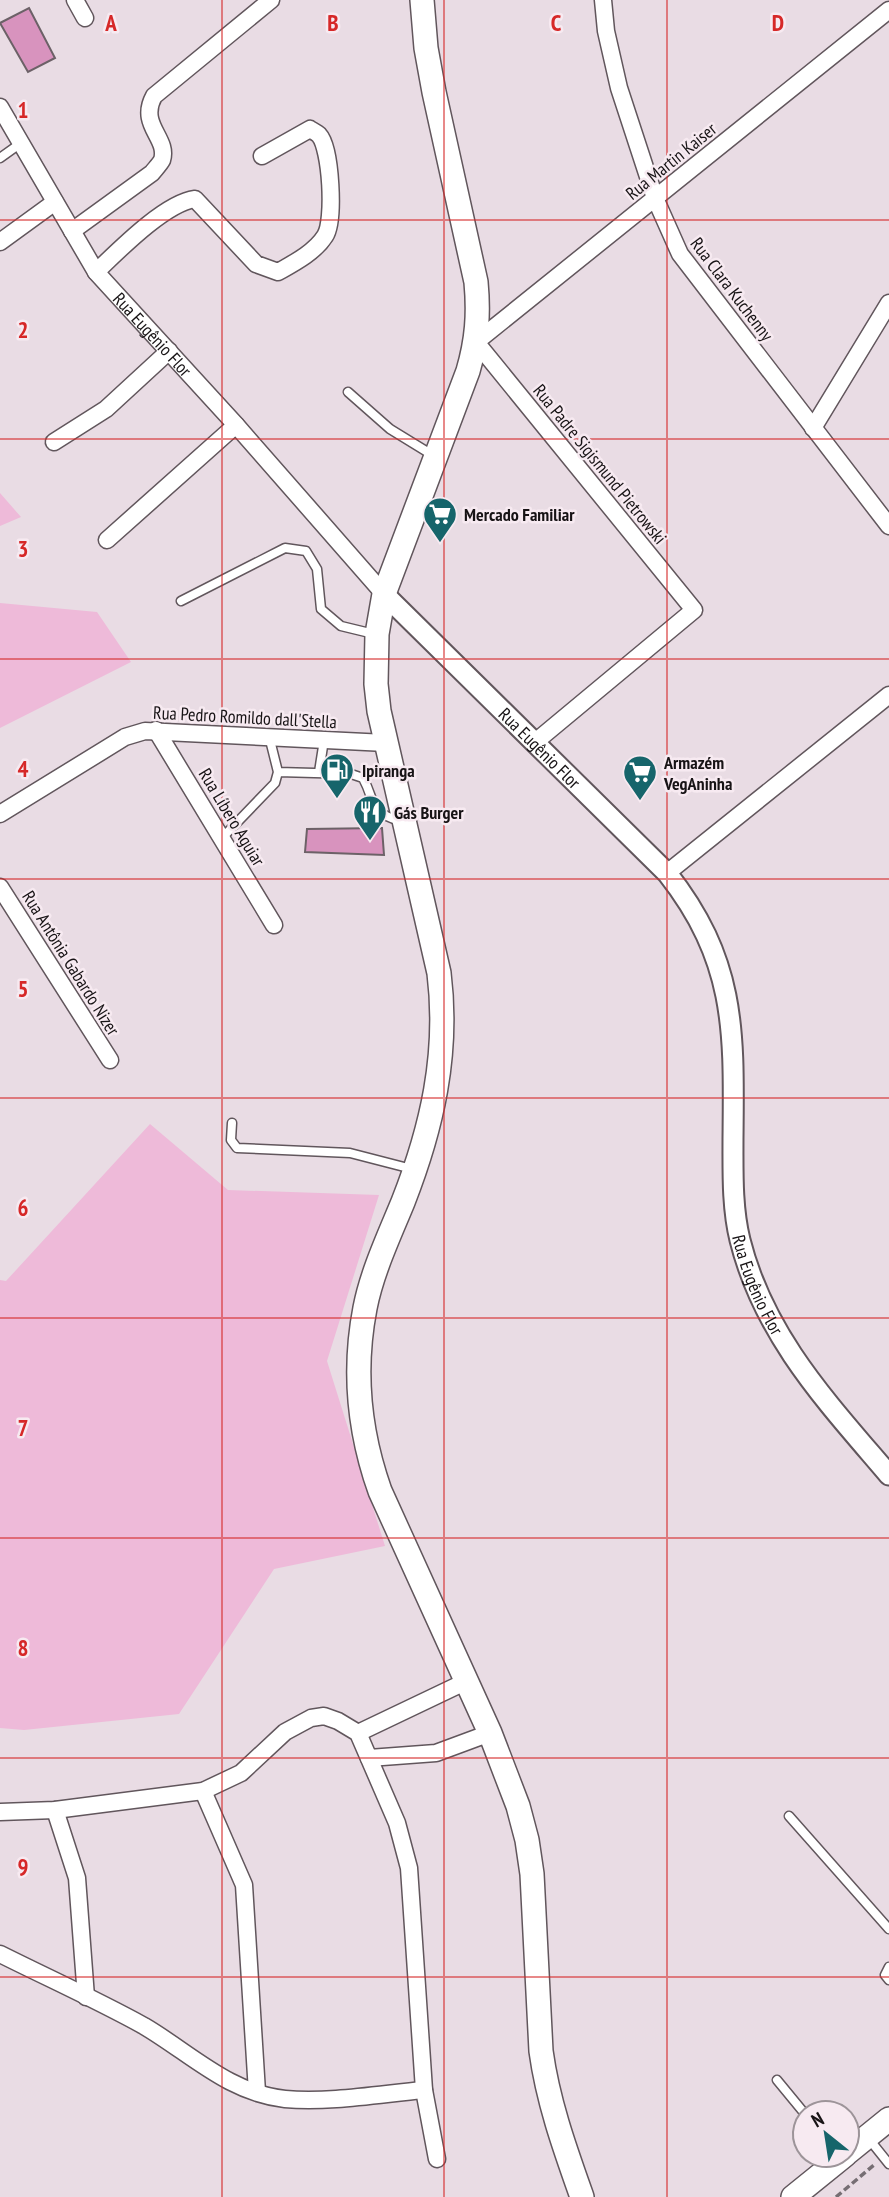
<svg xmlns="http://www.w3.org/2000/svg" width="889" height="2197" viewBox="0 0 889 2197" font-family="'PT Sans Narrow',sans-serif">
  <rect width="100%" height="100%" fill="#e9dce4"/>
  <path fill="#eebad9" d="M0 493 21 517 0 526Z
    M0 603 97 612 131 662 0 728Z
    M150 1124 228 1190 379 1195 327 1361 385 1546 274 1569 179 1714 24 1730 0 1728V1280L6 1281Z"/>
  <path fill="#d893be" stroke="#6c6167" stroke-width="2" d="M29 8 55 58 28 72 0 23Z
    M382 828 384 855 305 852 307 829Z"/>
  <g fill="none" stroke-linecap="round" stroke-linejoin="round">
    <g stroke="#61565c" stroke-width="11">
      <path id="service" d="M0 158 21 143
        M348 392 390 429 434 456
        M181 601 285 548 306 551 317 569 321 609 341 626 374 634
        M278 772 351 774 363 778C377 804 367 811 400 821
        M319 772 324 740
        M222 838 275 783 278 772 269 736
        M232 1123 231 1140 237 1148 350 1153 412 1169
        M789 1816 889 1929
        M889 1967 885 1975 889 1980
        M777 2080 805 2114
        M869 2139 889 2164"/>
    </g>
    <g stroke="#61565c" stroke-width="19">
      <g id="minor">
        <path d="M75 0 85 18"/>
        <path d="M603 0 606 31 619 88 655 198 680 254 889 526"/>
        <path id="s1" d="M0 107 96 272 236 425 384 594"/>
        <path d="M72 231 152 173C155 169 160 164 162 160 169 138 138 125 154 96L271 0"/>
        <path d="M0 242 55 202"/>
        <path d="M96 272C119 250 165 203 195 199L256 264 278 272C294 263 315 252 325 236 335 221 331 148 319 135 319 134 311 130 310 129L262 156"/>
        <path d="M813 428 889 303"/>
        <path d="M54 442 106 409 169 351"/>
        <path d="M107 540 236 425"/>
        <path d="M156 730 274 925"/>
        <path d="M534 743 694 610 476 342 889 10"/>
        <path d="M0 814 125 737 145 731 386 743"/>
        <path d="M667 873 889 695"/>
        <path d="M0 887 110 1060"/>
        <path d="M358 1733 467 1681"/>
        <path d="M369 1758 436 1753 490 1733"/>
        <path d="M203 1791 244 1885 257 2092"/>
        <path d="M55 1810 77 1878 86 1997"/>
        <path d="M0 1812 55 1810 203 1791 241 1773 285 1732 311 1718 324 1716 338 1721 358 1733 397 1823 409 1868 424 2090 437 2159"/>
        <path d="M0 1954C48 1978 97 2000 144 2026 190 2053 229 2093 285 2099 329 2103 380 2094 424 2090"/>
      </g>
    </g>
    <g stroke="#61565c" stroke-width="23">
      <g id="tertiary">
        <path id="s2" d="M384 594 667 873C737 962 734 1032 733 1139 733 1172 732 1208 740 1240 764 1336 827 1402 889 1475"/>
      </g>
    </g>
    <g stroke="#61565c" stroke-width="26">
      <path id="secondary" d="M422 0 426 48 434 92 476 282C479 314 477 340 468 371L384 594 377 634 376 684 379 711 439 973C449 1054 432 1128 403 1202 389 1236 372 1272 365 1308 353 1370 359 1432 380 1491L490 1733 518 1806 527 1840 532 1874 541 2051C548 2102 565 2149 582 2197
        M847 2153 889 2119
        M793 2197 845 2155"/>
    </g>
    <path stroke="#766e73" stroke-width="3.5" stroke-dasharray="7 3.5" stroke-linecap="butt" d="M836 2197 874 2165"/>
    <use href="#service" stroke="#fff" stroke-width="8"/>
    <use href="#minor" stroke="#fff" stroke-width="16"/>
    <use href="#tertiary" stroke="#fff" stroke-width="19"/>
    <use href="#secondary" stroke="#fff" stroke-width="23"/>
  </g>
  <path fill="none" stroke="#d62828" stroke-width="2" stroke-opacity="0.55" d="M222 0V2197M444 0V2197M667 0V2197M0 220H889M0 439H889M0 659H889M0 879H889M0 1098H889M0 1318H889M0 1538H889M0 1758H889M0 1977H889"/>
  <defs>
    <g id="supermarket-pin" transform="scale(1.75)"><path d="M0 17L-7.5 6A9.5 9.5 0 1 1 7.5 6Z" fill="#16656b" stroke="#f7eaf1"/><path d="M-6-5.5h2.5l.6 2H6L4.5 2H-2.5L-4.4-4H-6ZM-1.5 3.2a1.3 1.3 0 1 0 .1 0ZM3 3.2a1.3 1.3 0 1 0 .1 0Z" fill="#fff"/></g>
    <g id="fuel-pin" transform="scale(1.75)"><path d="M0 17L-7.5 6A9.5 9.5 0 1 1 7.5 6Z" fill="#16656b" stroke="#f7eaf1"/><path d="M-5.5-6h7V0h2V4h1.3V-2.5L3-4.5l.8-.8L6-3V5H2.5V1h-1V6h-7ZM-4.2-4.7v3.2H.2V-4.7Z" fill="#fff"/></g>
    <g id="restaurant-pin" transform="scale(1.75)"><path d="M0 17L-7.5 6A9.5 9.5 0 1 1 7.5 6Z" fill="#16656b" stroke="#f7eaf1"/><path d="M-5-6h1v4h1v-4h1v4h1v-4h1v5L-1.5 .5V6h-2V.5L-5-1ZM5-6V6H3V1.5H1.5Q1.5-4 5-6Z" fill="#fff"/></g>
  </defs>
  <g fill-rule="evenodd">
    <use href="#supermarket-pin" x="440" y="514"/>
    <use href="#fuel-pin" x="337" y="770"/>
    <use href="#supermarket-pin" x="640" y="772"/>
    <use href="#restaurant-pin" x="370" y="812"/>
  </g>
  <g text-anchor="middle" dominant-baseline="central" stroke-width="5" stroke-linejoin="round" paint-order="stroke">
    <g font-size="18" fill="#171315" stroke="#f7eaf1">
      <text transform="translate(671 161) rotate(-39)">Rua Martin Kaiser</text>
      <text transform="translate(732 289) rotate(53)">Rua Clara Kuchenny</text>
      <text stroke="none"><textPath href="#s1" startOffset="275">Rua Eugênio Flor</textPath></text>
      <text transform="translate(600 464) rotate(51)">Rua Padre Sigismund Pietrowski</text>
      <text transform="translate(245 717) rotate(3)">Rua Pedro Romildo dall'Stella</text>
      <text stroke="none"><textPath href="#s2" startOffset="219">Rua Eugênio Flor</textPath></text>
      <text transform="translate(232 817) rotate(59)">Rua Líbero Aguiar</text>
      <text transform="translate(71 963) rotate(58)">Rua Antônia Gabardo Nizer</text>
      <text stroke="none"><textPath href="#s2" startOffset="828">Rua Eugênio Flor</textPath></text>
    </g>
    <g font-size="18" font-weight="bold" fill="#171315" stroke="#f7eaf1" text-anchor="start">
      <text x="464" y="514">Mercado Familiar</text>
      <text x="664" y="762">Armazém<tspan x="664" dy="21">VegAninha</tspan></text>
      <text x="362" y="770">Ipiranga</text>
      <text x="394" y="812">Gás Burger</text>
    </g>
  </g>
  <g font-size="23" text-anchor="middle" font-weight="bold" fill="#d62828" stroke="#f7eaf1" stroke-width="5" stroke-linejoin="round" paint-order="stroke">
    <text x="111" y="31">A</text>
    <text x="333" y="31">B</text>
    <text x="556" y="31">C</text>
    <text x="778" y="31">D</text>
    <text x="23" y="118">1</text>
    <text x="23" y="338">2</text>
    <text x="23" y="557">3</text>
    <text x="23" y="777">4</text>
    <text x="23" y="997">5</text>
    <text x="23" y="1216">6</text>
    <text x="23" y="1436">7</text>
    <text x="23" y="1656">8</text>
    <text x="23" y="1875">9</text>
  </g>
  <g transform="translate(826 2134) rotate(330)"><circle r="33" fill="#f7eaf1" stroke="#9d9499" stroke-width="2"/>
  <path d="M0-5L12 26L0 18L-12 26Z" fill="#16656b"/>
  <text y="-10" font-size="19" font-weight="bold" text-anchor="middle" fill="#171315">N</text>
  </g>
</svg>
